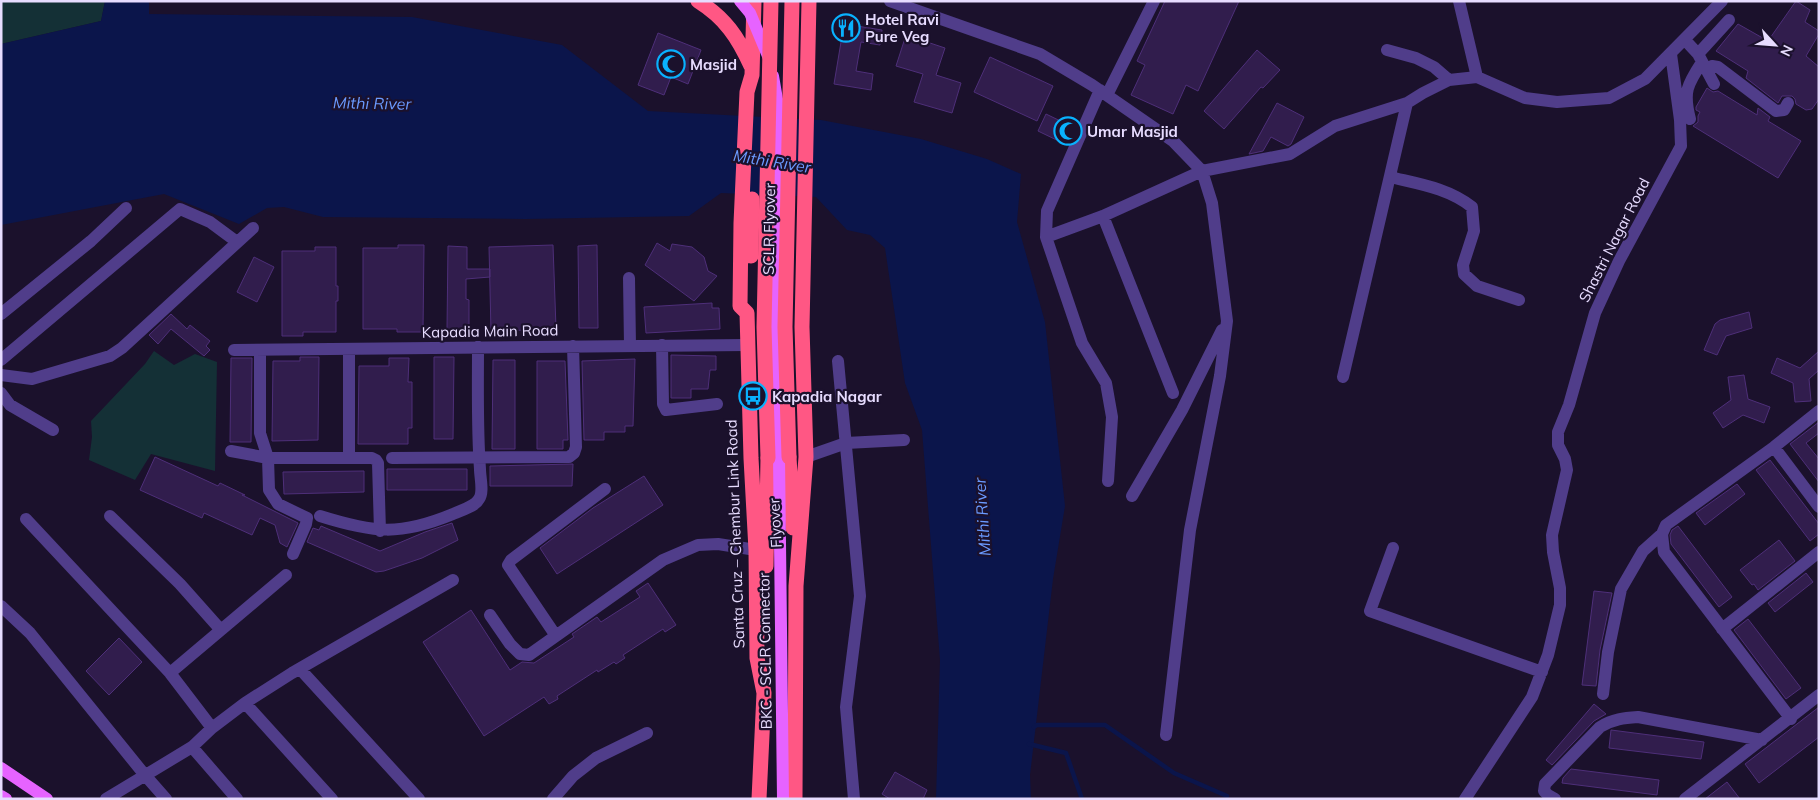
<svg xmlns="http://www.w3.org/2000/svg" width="1820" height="800" viewBox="0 0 1820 800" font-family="Mulish,sans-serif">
  <rect width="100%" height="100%" fill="#1b112c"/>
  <path fill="#143036" d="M1 1H105L101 21 1 44Z
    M154 351 174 365 195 354 217 362 215 471 151 454 135 480 89 460 92 437 91 421 145 364Z"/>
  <path fill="#0b154b" d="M105 1H149V14L412 17 562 45 648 111 821 120 921 139 987 159 1021 174 1017 222 1045 322 1065 506 1053 579 1030 775 1031 799H936L940 660 922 430 905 383 885 248 870 235 847 230 816 197 721 193 689 216 525 219 323 217 284 207 267 208 239 224 164 194 1 225V44L101 21Z"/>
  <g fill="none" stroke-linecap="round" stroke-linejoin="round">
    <path stroke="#0b154b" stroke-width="4.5" d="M1034 727 1037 725H1105L1174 773 1227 796
      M1029 744 1066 753 1082 799"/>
  </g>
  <path fill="#311d4d" stroke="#4e2f79" d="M1165 1H1239L1198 91 1186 85 1173 114 1131 95 1145 65 1137 61Z
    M1796 1 1810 10 1805 22 1819 31V34L1806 56 1819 67V99L1812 109 1806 110 1796 104 1795 99 1792 96H1782L1778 103 1746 78 1748 71 1716 51 1738 24 1768 41Z
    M844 24 882 30 880 45 861 42 856 71 873 74 871 90 834 84Z
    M658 33 701 50 688 84 671 77 664 95 638 85Z
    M906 35 945 48 936 75 961 83 952 113 914 102 923 74 896 66Z
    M1257 50 1280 70 1263 88 1261 87 1224 129 1204 111Z
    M990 57 1053 86 1037 121 974 92Z
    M1707 88 1713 92 1718 91 1757 115 1758 108 1770 117 1768 121 1801 141 1778 178 1693 126 1698 122V116L1700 112 1696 110V107Z
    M1277 103 1304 117 1291 144 1288 146 1271 137 1263 151 1249 154Z
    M1046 114 1075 128 1067 145 1038 131Z
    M657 243 670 251 672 244 692 247 704 257 708 271 717 276 694 301 645 265Z
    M398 245H424L423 332H397V329H363V248H398Z
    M553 245 556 328 491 332 489 247Z
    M597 245 598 328H579L578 246Z
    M448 246 467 247V269H490V277L466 279V299L469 300V330H447Z
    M315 247H336V286H338V301H336V332H303V336H282V251H315Z
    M254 257 274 267 257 302 237 292Z
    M712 303V308H719L720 329 646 333 644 307Z
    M1749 312 1752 328 1726 336 1717 355 1704 350 1715 324 1720 320Z
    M171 314 187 329 190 325 210 341 206 346 210 350 204 356 171 329 158 344 149 335Z
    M1819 351V370L1809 379 1811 401 1795 402 1793 383 1771 373 1777 358 1800 368Z
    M671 355 716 356V370H710L708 389H691V398H671Z
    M300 357H319L318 440 272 441 273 361H300Z
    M434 357H454L453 439H434Z
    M231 358H252L251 442H230Z
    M389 358H409L408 382H412V428H408V444H358L359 366H389Z
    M635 359 633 426H625V432H604V440H584L582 361Z
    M493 360H515V449H492Z
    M537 361H565L568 440H563V449H537Z
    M1744 375 1748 399 1770 407 1764 423 1743 415 1723 428 1713 413 1731 400 1728 377Z
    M1819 422V433L1806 443 1819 459V482L1790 444Z
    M155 457 218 486 220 483 245 495H242L298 523 287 547 280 543 275 525 260 518 252 535 204 513 202 518 140 490Z
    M1770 460 1819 524V534L1810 541 1756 470Z
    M573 464 572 486H490V466Z
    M387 469H467V490H387Z
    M364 471V492L284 494 283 472Z
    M644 476 663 505 557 574 540 548 593 508Z
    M1737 484 1745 494 1705 525 1696 513Z
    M452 523 458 540 422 558 384 571 376 572 307 542 313 528 319 530 321 526 380 551 425 532Z
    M1678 526 1732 597 1719 607 1671 544 1670 535 1672 530Z
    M1779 540 1795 561 1758 590 1754 584 1752 585 1740 570Z
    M1806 573 1813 582 1775 612 1768 603Z
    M648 583 676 625 665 632 663 629 623 655 625 658 616 664 614 662 598 672 597 670 557 696 558 699 549 704 544 697 484 736 423 642 471 610 510 670 522 662 534 663 574 637 572 634 597 617 601 622 640 597 636 591Z
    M1594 591 1612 593 1600 650 1596 686 1582 685Z
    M1748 619 1801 688 1786 699 1734 630Z
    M119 638 142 662 109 695 86 671Z
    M1594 704 1606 714 1594 721 1552 765 1546 760Z
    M1819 707V737L1759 783 1745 764Z
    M1611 730 1704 742 1701 759 1609 748Z
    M1571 769 1659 780 1657 795 1562 783 1563 778Z
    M895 772 927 790 923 799H890L882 794Z
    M1727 782 1740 799H1705Z"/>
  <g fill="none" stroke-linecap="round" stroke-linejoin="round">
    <path stroke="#503d8a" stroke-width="12" d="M890 1 1040 54 1092 85 1173 141 1202 171 1212 203 1227 321 1220 376 1190 530 1166 735
      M1459 1 1477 77
      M1685 40 1698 54 1714 84
      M1387 50 1416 58 1434 67 1449 80
      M1698 54 1729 20
      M1706 70 1712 66 1718 67 1776 111 1784 110 1788 103
      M1100 90 1047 211 1046 237 1082 343 1106 383 1112 417 1108 481
      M1107 95 1154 1
      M1690 119C1683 92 1687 85 1702 62
      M1390 177C1419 184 1448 188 1472 207L1474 231 1463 265 1464 274 1477 286 1519 300
      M1103 216 1173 393
      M1046 237 1103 216 1202 171 1290 154 1335 126 1407 103 1423 93 1449 80 1477 77 1525 98 1557 102 1609 98 1645 79 1722 1
      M629 278 630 346
      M1 314 91 241 126 208
      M662 345 663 404 666 410 717 404
      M234 350 747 345
      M260 350V433L268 458 269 490 278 504 307 518 306 524 293 554
      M1 360 180 209 210 222 237 242
      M838 361 860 596 846 707 854 799
      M1 375 32 379 110 356 122 348 253 228
      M1343 377 1407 103
      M1 393 10 405 53 430
      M1774 447 1819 507
      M231 451 268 458H372L376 460 378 463 380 531
      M806 457 846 443 904 440
      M349 458V349
      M392 458 569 457 574 453 576 447 573 346
      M1132 496 1182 410 1222 330
      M110 516 180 584 220 629
      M320 516C374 533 400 536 453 514 461 510 475 507 479 499 484 492 480 478 480 469 477 429 478 388 478 347
      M26 519 170 673 212 728
      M1393 548 1370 611 1542 672
      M1 606 30 633 144 774 166 799
      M490 615 510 644 520 654 529 655 663 560 698 545 718 544 756 550
      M1722 629 1819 552
      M556 636 508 565 511 560 605 489
      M300 669 419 799
      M170 673 286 575
      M1603 694 1608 652 1621 589 1643 551 1662 534
      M245 703 332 799
      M1791 719 1664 552 1662 534 1666 525 1774 447 1819 411
      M192 747 237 799
      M106 799 192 747 212 728 245 703 292 673 453 580
      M553 799 573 776 596 758 647 733
      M1465 799 1532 697 1548 655 1560 605V588L1553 552 1552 535 1567 470 1565 459 1558 445V432L1569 405 1595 313 1619 261 1681 146 1680 120 1671 54
      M1555 799 1548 795 1544 791 1545 784 1600 727C1613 719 1624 718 1638 717L1762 740
      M1685 799 1819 695"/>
    <path stroke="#e663ff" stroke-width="12" d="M1 768 47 799
      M1 796 6 799"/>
    <path stroke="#ff5784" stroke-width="15" d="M698 1C725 18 738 37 751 66
      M754 1 752 75 747 92 741 223 740 306 747 313 751 458 756 550 757 658 764 693 759 799
      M751 256 752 199
      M789 457 793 528
      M766 566 768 458
      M795 799 796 586 806 457 802 327 809 1"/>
    <path stroke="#e663ff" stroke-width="12" d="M740 1 750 13 768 56
      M773 76 779 111 774 327 779 457 783 799"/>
    <path stroke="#ff5784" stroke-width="15" d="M789 457 785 327 792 1
      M768 458 764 327 771 1"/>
  </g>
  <defs>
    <g id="restaurant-ring" transform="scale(1.4375)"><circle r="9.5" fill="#1b112c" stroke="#09b1fe" stroke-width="1.5"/><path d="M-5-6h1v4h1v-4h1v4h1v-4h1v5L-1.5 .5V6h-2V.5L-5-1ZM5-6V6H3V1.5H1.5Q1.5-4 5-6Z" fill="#09b1fe"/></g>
    <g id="mosque-ring" transform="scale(1.4375)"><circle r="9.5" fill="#1b112c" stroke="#09b1fe" stroke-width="1.5"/><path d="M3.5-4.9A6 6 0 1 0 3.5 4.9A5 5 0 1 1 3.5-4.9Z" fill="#09b1fe"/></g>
    <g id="bus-ring" transform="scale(1.4375)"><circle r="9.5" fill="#1b112c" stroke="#09b1fe" stroke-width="1.5"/><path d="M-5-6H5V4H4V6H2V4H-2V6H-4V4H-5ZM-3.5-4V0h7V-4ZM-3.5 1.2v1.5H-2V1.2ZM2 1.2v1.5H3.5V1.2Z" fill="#09b1fe"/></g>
  </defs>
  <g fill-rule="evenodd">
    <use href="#restaurant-ring" x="846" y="28"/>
    <use href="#mosque-ring" x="671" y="64"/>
    <use href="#mosque-ring" x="1068" y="131"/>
    <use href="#bus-ring" x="753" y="396"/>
  </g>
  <g text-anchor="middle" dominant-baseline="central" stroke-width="4.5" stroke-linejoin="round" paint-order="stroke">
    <g font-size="15" font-weight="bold" fill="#e7dcff" stroke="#1b112c" text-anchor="start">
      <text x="865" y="19">Hotel Ravi<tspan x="865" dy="17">Pure Veg</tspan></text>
      <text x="690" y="64">Masjid</text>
      <text x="1087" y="131">Umar Masjid</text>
      <text x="772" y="396">Kapadia Nagar</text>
    </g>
    <g font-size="15" fill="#e7dcff" stroke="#1b112c">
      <text transform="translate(769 229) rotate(-89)">SCLR Flyover</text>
      <text transform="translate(1614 240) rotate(-63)">Shastri Nagar Road</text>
      <text transform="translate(490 331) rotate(-1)">Kapadia Main Road</text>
      <text transform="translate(775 523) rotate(-93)">Flyover</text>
      <text transform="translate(735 534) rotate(-92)">Santa Cruz – Chembur Link Road</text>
      <text transform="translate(765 651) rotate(-91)">BKC - SCLR Connector</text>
    </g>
    <g font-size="16" font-style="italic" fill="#6a9aff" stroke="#1b112c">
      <text transform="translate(372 103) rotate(1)">Mithi River</text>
      <text transform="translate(772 161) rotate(9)">Mithi River</text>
      <text transform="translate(982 517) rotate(-94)">Mithi River</text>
    </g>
  </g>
  <rect width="1820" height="800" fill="none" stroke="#e7dcff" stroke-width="5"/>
  <g transform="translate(1775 45) rotate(116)" stroke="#1b112c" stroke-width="4" paint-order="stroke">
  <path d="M0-4L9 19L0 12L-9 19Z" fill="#e7dcff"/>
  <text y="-8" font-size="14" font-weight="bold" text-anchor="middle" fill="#e7dcff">N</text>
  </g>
</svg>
